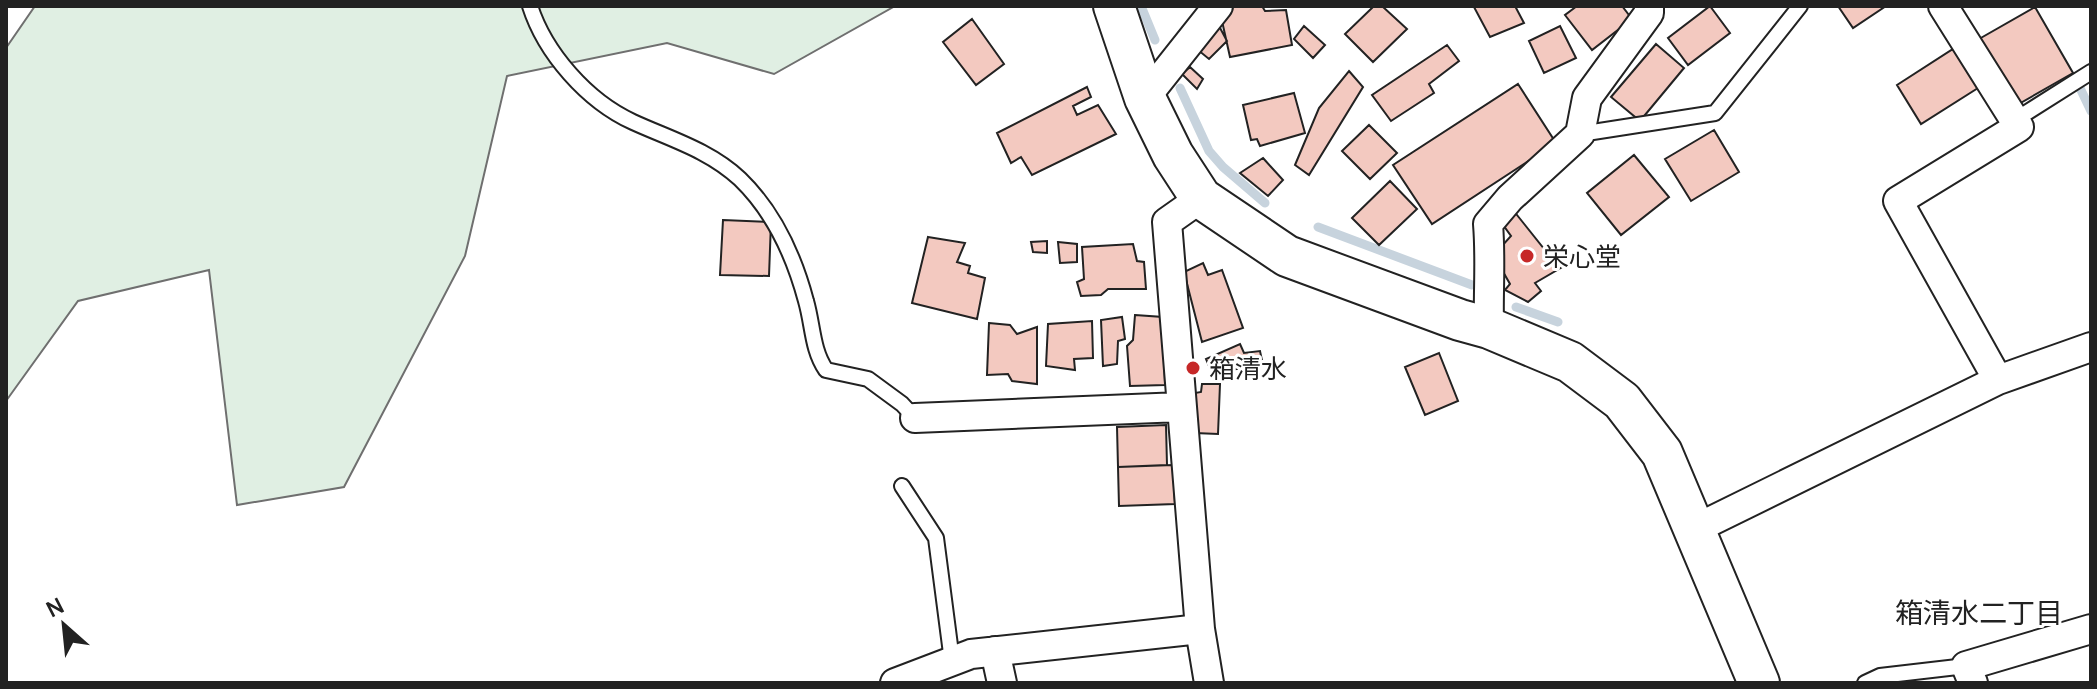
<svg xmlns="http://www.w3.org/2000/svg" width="2097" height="689" viewBox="0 0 2097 689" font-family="Manrope,'Noto Sans JP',sans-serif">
  <rect width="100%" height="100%" fill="#fff"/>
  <path fill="#e0efe3" stroke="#6f6f6f" stroke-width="2" d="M35 6H895L774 74 667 43 507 76 465 256 344 487 237 505 209 270 78 301 6 401V48Z"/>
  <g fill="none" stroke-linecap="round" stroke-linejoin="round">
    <path stroke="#c7d3dd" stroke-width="9" d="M1141 6 1155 40
      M1180 88 1209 151 1223 167 1265 203
      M2080 88 2091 111
      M1318 227 1472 285
      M1516 307 1558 322"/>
  </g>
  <path fill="#f3c9c0" stroke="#222" stroke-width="2" d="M1232 6H1262L1265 11 1286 10 1292 45 1230 57 1222 21Z
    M1374 6H1382L1407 29 1373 62 1345 34Z
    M1515 6 1524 23 1490 37 1474 7Z
    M1577 6H1622L1632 19 1592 50 1565 15Z
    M1710 6 1730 33 1688 65 1668 38Z
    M1838 6H1886L1853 28Z
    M2035 7 2073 73 2010 109 1972 43Z
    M972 19 1004 64 976 85 943 42Z
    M1219 26 1227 41 1209 59 1198 50Z
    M1304 26 1325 45 1313 58 1294 39Z
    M1560 26 1576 58 1544 73 1529 41Z
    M1656 44 1684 68 1640 121 1611 97Z
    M1447 45 1459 61 1429 84 1434 93 1391 121 1372 95Z
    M1953 49 1978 88 1921 124 1897 85Z
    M1190 67 1203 79 1197 89 1182 74Z
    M1349 71 1363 87 1309 175 1295 165 1319 108Z
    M1518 84 1556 143 1432 224 1393 165Z
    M1087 87 1091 97 1073 106 1077 115 1098 105 1116 134 1032 175 1021 157 1011 163 997 133Z
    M1294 93 1305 133 1260 146 1257 139 1251 140 1243 105Z
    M1369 125 1397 153 1370 179 1342 151Z
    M1714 130 1739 172 1691 201 1665 159Z
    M1634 155 1669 197 1621 235 1587 193Z
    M1263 158 1283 180 1268 196 1240 173Z
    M1390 181 1417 209 1379 245 1352 218Z
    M1513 210 1545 250 1547 248 1564 266 1535 283 1541 291 1528 302 1505 290 1510 284 1498 263 1501 247 1511 236 1501 222Z
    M723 220 771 222 769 276 720 275Z
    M928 237 965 243 957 262 970 266 968 273 985 278 977 319 912 303Z
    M1047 241V253L1033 252 1031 242Z
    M1058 242 1077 244V262L1060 263Z
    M1133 244 1137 261 1144 262 1146 289H1108L1101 295 1081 296 1077 282 1084 279 1082 247Z
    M1203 263 1208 275 1222 270 1243 328 1202 342 1184 272Z
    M1135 315 1163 317 1165 385 1130 386 1127 346 1133 340Z
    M1122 317 1125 339 1118 341 1117 364 1103 366 1101 320Z
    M1092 321 1093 358 1074 359 1075 370 1046 366 1048 324Z
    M989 323 1010 325 1017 334 1037 327V384L1012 381 1008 374 987 375Z
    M1240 344 1244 353 1260 351 1263 365 1212 373 1206 359Z
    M1439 353 1458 401 1425 415 1405 367Z
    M1202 384H1220L1218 434 1195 433V393L1201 392Z
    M1166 425 1167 465 1118 467 1117 427Z
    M1173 465 1175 504 1119 506 1118 467Z"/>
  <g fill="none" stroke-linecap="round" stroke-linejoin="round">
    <g stroke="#222" stroke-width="18">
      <path id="lane" d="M530 6C545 53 587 101 633 122 670 139 709 150 740 179 774 212 794 256 806 301 813 325 812 350 826 370L868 379 902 404 915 418
        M2015 120 2091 72
        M1580 134 1715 113 1800 6
        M902 486 936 538 952 661
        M1865 683 1880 676 1966 666"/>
    </g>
    <g stroke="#222" stroke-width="32">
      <path id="street" d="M1943 6 2019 127 1898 201 1998 380
        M1145 98 1218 6
        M1201 198 1167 222 1200 629 1209 683
        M1489 328C1488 292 1491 260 1488 224L1510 198 1580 134 1587 98 1649 13V6
        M915 418 1181 407
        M1693 530 1998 380 2091 347
        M995 651 1002 683
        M895 683 971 654 1200 629
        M1973 683 1966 666 2091 629"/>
    </g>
    <g stroke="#222" stroke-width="44">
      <path id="secondary" d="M1114 6 1145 98 1173 155 1201 198 1287 256 1460 320 1489 328 1570 362 1622 401 1662 453 1759 683"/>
    </g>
    <use href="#lane" stroke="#fff" stroke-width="14"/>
    <use href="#street" stroke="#fff" stroke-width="28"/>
    <use href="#secondary" stroke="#fff" stroke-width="40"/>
  </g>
  <g fill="#c62828" stroke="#fff" stroke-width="3">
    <circle cx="1527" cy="256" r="8"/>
    <circle cx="1193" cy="368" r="8"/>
  </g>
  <g text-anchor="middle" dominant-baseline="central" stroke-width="6" stroke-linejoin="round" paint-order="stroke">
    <g font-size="26" fill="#222" stroke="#fff" text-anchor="start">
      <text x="1543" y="256">栄心堂</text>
      <text x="1209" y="368">箱清水</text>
    </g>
    <g font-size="28" fill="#222" stroke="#fff">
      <text x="1979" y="612">箱清水二丁目</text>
    </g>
  </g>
  <rect width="2097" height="689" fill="none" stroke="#222222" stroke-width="16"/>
  <g transform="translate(64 625) rotate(333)" stroke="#ffffff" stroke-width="6" paint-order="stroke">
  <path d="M0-6L14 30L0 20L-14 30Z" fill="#222222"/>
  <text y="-12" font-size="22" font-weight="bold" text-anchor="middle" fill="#222222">N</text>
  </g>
</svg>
